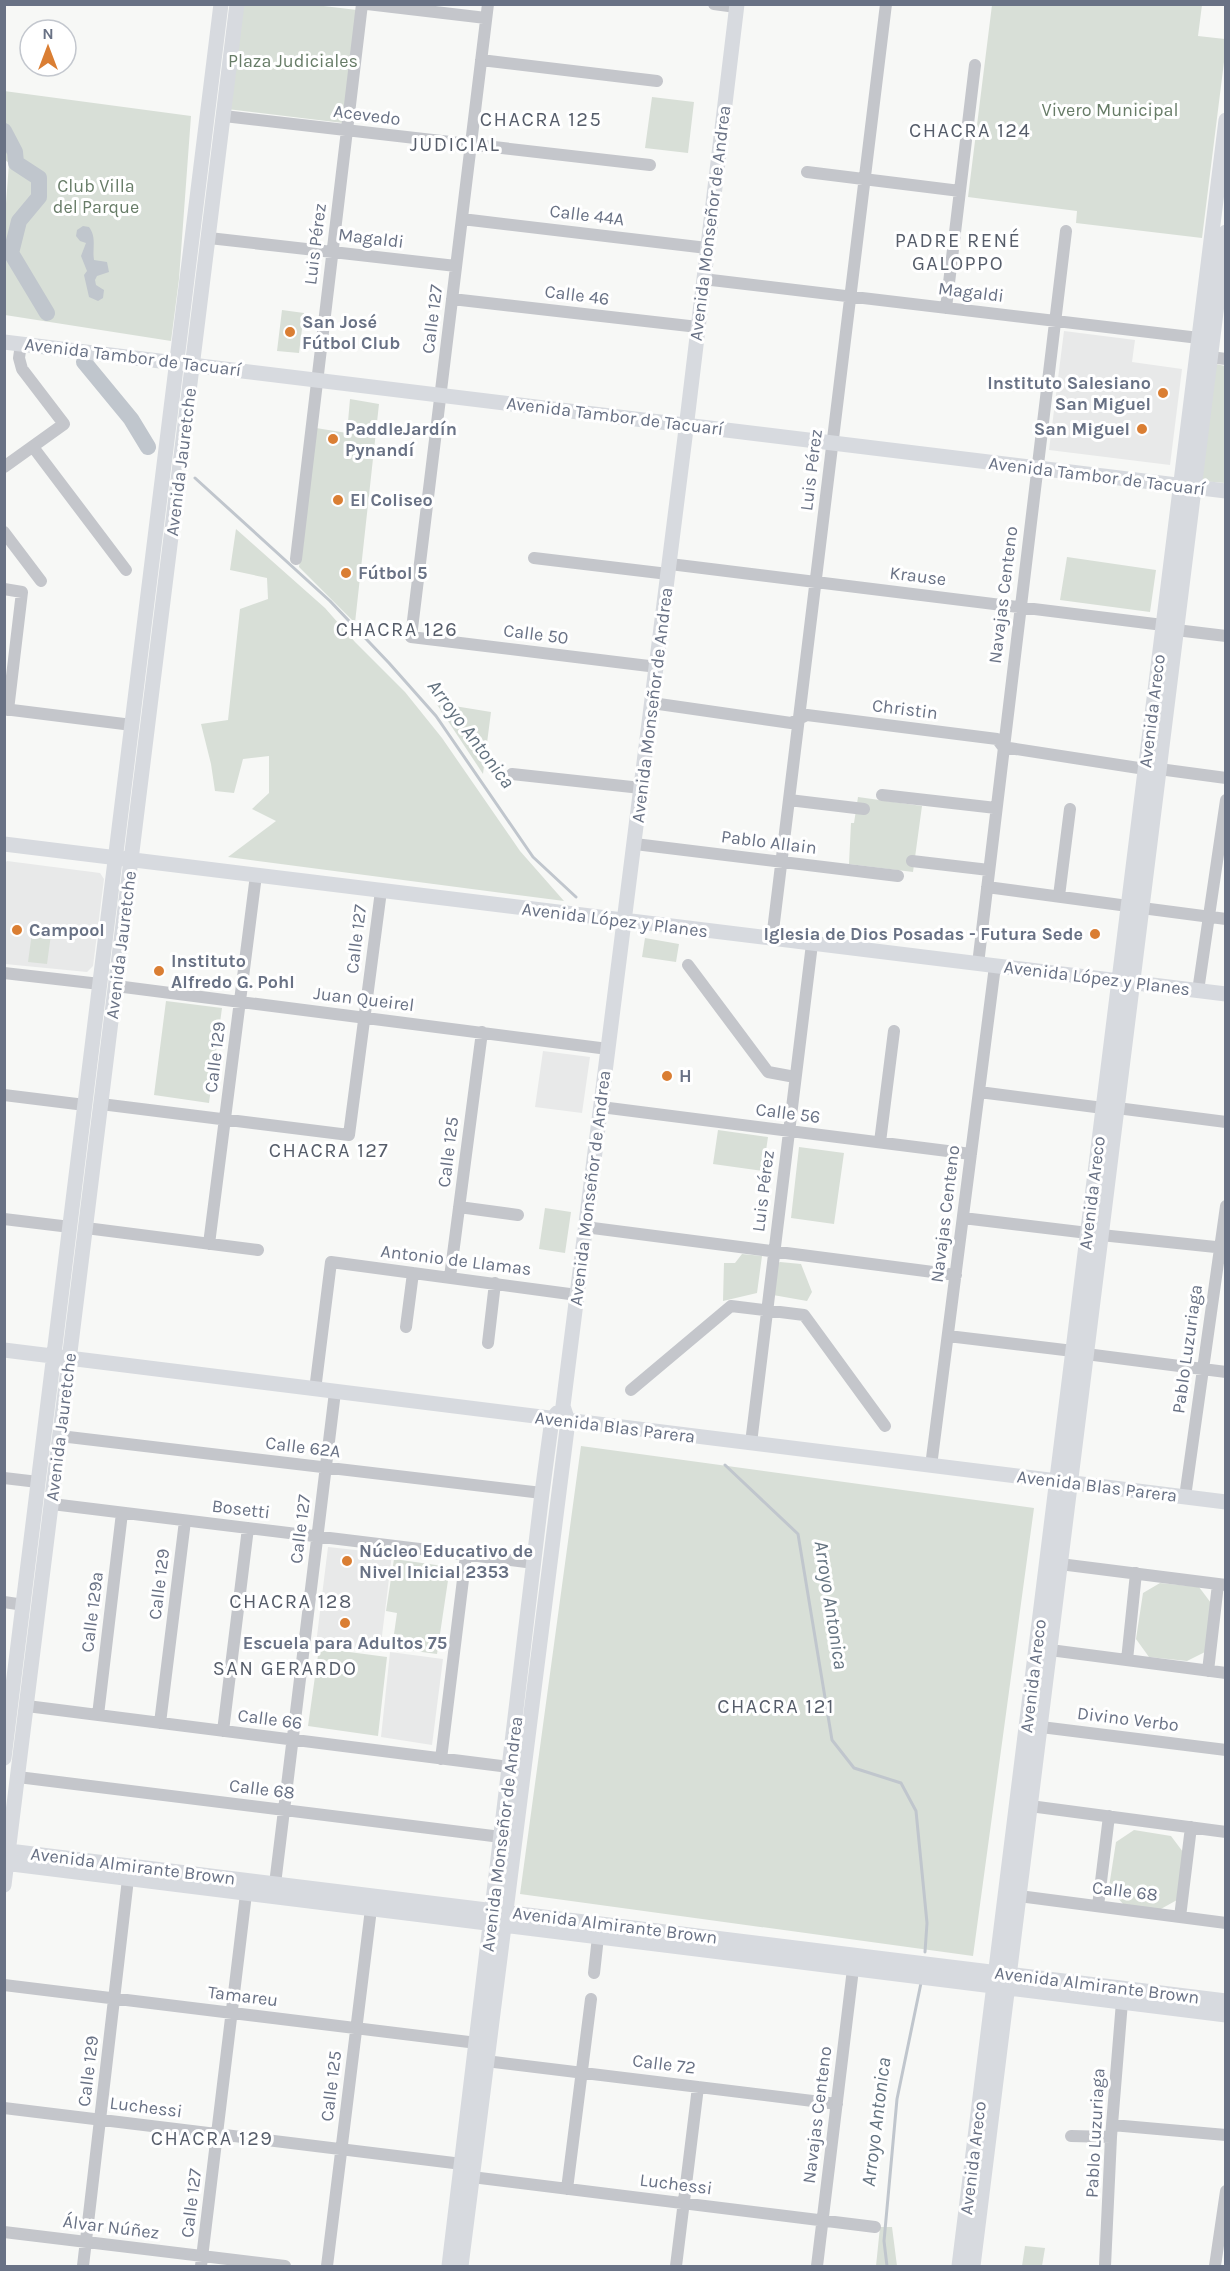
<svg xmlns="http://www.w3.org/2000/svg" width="1230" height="2271" viewBox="0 0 1230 2271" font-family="Karla,sans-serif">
  <rect width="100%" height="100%" fill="#f7f8f6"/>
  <path fill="#e8e9e9" d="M1064 331 1135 340 1132 362 1182 369 1170 465 1049 450Z
    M7 861 100 873 104 879 93 966 87 972 5 964V863Z
    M543 1051 590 1057 582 1113 535 1107Z
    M328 1547 392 1554 380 1652 316 1644Z
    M390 1652 443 1659 432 1745 381 1737Z"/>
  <path fill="#d8dfd7" d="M307 4 357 10 343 123 227 109 239 5Z
    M992 5H1202L1198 36 1225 39 1226 46 1202 238 1076 223 1077 211 968 197Z
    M4 91 191 116 179 279 171 341 5 315 4 230 9 163 5 160Z
    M652 97 694 102 688 153 645 148Z
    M282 310 304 313 299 353 277 351Z
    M1216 364 1225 366V483L1201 481Z
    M350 399 379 404 355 623 299 567 316 428 347 433Z
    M236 529 325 608 355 642 405 692 442 738 520 851 564 901 228 857 276 821 252 809 269 793V756L243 759 234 793 215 791 211 764 201 724 228 720 240 609 268 599 267 578 230 570Z
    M1067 557 1156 570 1150 612 1060 600Z
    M436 703 491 712 483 774Z
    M858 797 922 806 913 872 849 864 851 823H854Z
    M33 925 52 927 47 964 28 962Z
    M645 938 679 944 676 962 642 957Z
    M166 1001 222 1008 209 1103 154 1095Z
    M718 1130 768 1137 763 1171 713 1164Z
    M799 1147 844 1153 834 1224 791 1218Z
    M545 1208 571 1212 565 1253 539 1249Z
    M742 1254 762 1256 757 1293 723 1301 724 1263H735Z
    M780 1262 801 1264 812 1292 807 1301 773 1295 775 1265Z
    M581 1446 1034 1508 973 1956 520 1894Z
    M394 1559 450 1567 437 1654 392 1648 397 1613 386 1611Z
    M1160 1583 1199 1587 1211 1603 1205 1652 1187 1661 1149 1657 1136 1639 1143 1593Z
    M319 1648 387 1657 378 1736 308 1726Z
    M1134 1830 1171 1836 1183 1852 1177 1900 1159 1910 1123 1904 1109 1887 1116 1842Z
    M880 2227H892L897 2266H876Z
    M1025 2246 1045 2248 1042 2266H1022Z"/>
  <path fill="#c0c6cd" d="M83 226 89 227C97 238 92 248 94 260L107 262 109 272 97 276 95 280 96 285 104 290 103 298 98 301 89 297 84 275 87 271 81 256 86 243 80 241 76 236 77 230Z"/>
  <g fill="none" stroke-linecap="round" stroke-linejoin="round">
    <path stroke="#c0c6cd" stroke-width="3" d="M195 478 330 601 389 663 436 716 533 857 576 897
      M725 1465 798 1534 832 1740 854 1768 901 1783 916 1811 927 1923 925 1952
      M887 2266 884 2241 897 2099 921 1983"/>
    <path stroke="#c0c6cd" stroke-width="16" d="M4 131 15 152 16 163 39 178V197L19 221 11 253 47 313
      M84 362 131 419 148 447"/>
    <path stroke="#c4c6cb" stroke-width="12" d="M367 4 486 18
      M488 4 411 637 657 667
      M714 4 736 7
      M481 60 657 81
      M224 116 650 165
      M807 172 960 191
      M462 219 707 248
      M209 238 456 266
      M703 279 1199 338
      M452 299 698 327
      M946 308 975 65
      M1210 357 1226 359
      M33 447 126 570
      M4 467 64 424 22 369 19 358 21 344
      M4 532 41 581
      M534 558 668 574
      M296 559 362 4
      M670 564 1163 625
      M4 589 22 592 8 710
      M1176 630 1226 636
      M652 703 791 723 807 715 997 739 1003 747
      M4 709 132 725
      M1003 747 1145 769
      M1159 769 1226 778
      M512 774 641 788
      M882 795 996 808
      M789 800 864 809
      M635 844 898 876
      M912 861 989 870
      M987 887 1128 906
      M1059 896 1070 809
      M1142 908 1226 919
      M772 939 886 4
      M978 964 1066 231
      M688 965 768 1072 795 1077
      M4 973 100 984
      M116 986 608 1049
      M1198 991 1226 800
      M979 1092 1103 1108
      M4 1095 85 1105
      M101 1104 349 1135 381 891
      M601 1107 971 1154
      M1117 1108 1226 1122
      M880 1142 894 1031
      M459 1207 518 1215
      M963 1218 1088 1233
      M4 1219 70 1227
      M585 1227 956 1275
      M86 1228 258 1250
      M1101 1235 1225 1248
      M209 1244 256 875
      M450 1277 482 1032
      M406 1327 413 1273
      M948 1336 1073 1351
      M488 1343 495 1283
      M1086 1354 1226 1372
      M315 1390 331 1262 577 1295
      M631 1390 731 1306 804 1315 885 1426
      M60 1436 542 1493
      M751 1443 812 944
      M931 1466 995 966
      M4 1478 38 1482
      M1185 1497 1226 1206
      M52 1504 534 1563
      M1060 1564 1226 1585
      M4 1602 24 1605
      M1050 1650 1226 1673
      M1127 1660 1136 1573
      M1208 1671 1218 1584
      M27 1706 509 1767
      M98 1715 122 1513
      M160 1723 185 1521
      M1033 1726 1226 1750
      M223 1731 248 1528
      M441 1759 466 1555
      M18 1777 501 1837
      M1030 1806 1226 1832
      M275 1884 335 1392
      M1019 1896 1226 1923
      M1098 1906 1109 1816
      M1180 1917 1191 1827
      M594 1973 598 1937
      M4 1985 477 2043
      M486 2061 837 2104
      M4 2108 462 2164
      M1112 2125 1226 2135
      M1071 2136 1111 2137
      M472 2177 875 2227
      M567 2189 591 1999
      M4 2232 285 2266
      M83 2266 128 1879
      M201 2266 246 1894
      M327 2266 371 1909
      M676 2266 698 2087
      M817 2266 853 1969
      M1105 2266 1111 2137 1122 2002
      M1215 2266 1226 2191"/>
    <path stroke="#d7dadf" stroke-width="15" d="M4 342 1226 491
      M4 844 1226 994
      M4 1350 1226 1502
      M4 1758 221 4
      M4 1852 9 1851 1226 2001
      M4 1863 1226 2015
      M4 1885 237 4
      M449 2266 542 1493 552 1419 557 1413
      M461 2266 568 1421 563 1406 685 437 737 4
      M959 2266 1226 120
      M973 2266 1226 232"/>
  </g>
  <g fill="#da7e33" stroke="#fff" stroke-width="2">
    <circle cx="290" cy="332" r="6"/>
    <circle cx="1163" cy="393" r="6"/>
    <circle cx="1142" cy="429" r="6"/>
    <circle cx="333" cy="439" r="6"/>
    <circle cx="338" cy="500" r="6"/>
    <circle cx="346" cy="573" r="6"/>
    <circle cx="17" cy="930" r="6"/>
    <circle cx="1095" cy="934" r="6"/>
    <circle cx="159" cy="971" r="6"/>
    <circle cx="667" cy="1076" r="6"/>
    <circle cx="347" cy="1561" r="6"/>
    <circle cx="345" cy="1623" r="6"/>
  </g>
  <g text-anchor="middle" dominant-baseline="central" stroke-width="6" stroke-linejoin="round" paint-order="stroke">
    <g font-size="18" fill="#677c67" stroke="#fff">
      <text x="293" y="61">Plaza Judiciales</text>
      <text x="1110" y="110">Vivero Municipal</text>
      <text x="96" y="186">Club Villa<tspan x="96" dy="21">del Parque</tspan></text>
    </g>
    <g font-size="18" fill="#697285" stroke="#fff">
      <text transform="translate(367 115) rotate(7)">Acevedo</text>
      <text transform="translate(587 215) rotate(7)">Calle 44A</text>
      <text transform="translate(710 223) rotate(-83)">Avenida Monseñor de Andrea</text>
      <text transform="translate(371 238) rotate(7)">Magaldi</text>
      <text transform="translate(315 244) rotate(-83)">Luis Pérez</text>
      <text transform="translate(971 292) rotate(7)">Magaldi</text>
      <text transform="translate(577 295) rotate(7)">Calle 46</text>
      <text transform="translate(432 319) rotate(-83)">Calle 127</text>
      <text transform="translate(133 357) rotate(7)">Avenida Tambor de Tacuarí</text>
      <text transform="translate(615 416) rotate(7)">Avenida Tambor de Tacuarí</text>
      <text transform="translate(181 462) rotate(-83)">Avenida Jauretche</text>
      <text transform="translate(811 470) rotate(-83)">Luis Pérez</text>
      <text transform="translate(1097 476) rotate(7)">Avenida Tambor de Tacuarí</text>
      <text transform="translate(918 576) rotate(7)">Krause</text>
      <text transform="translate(1003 595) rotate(-83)">Navajas Centeno</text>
      <text transform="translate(536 634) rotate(7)">Calle 50</text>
      <text transform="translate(652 705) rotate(-83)">Avenida Monseñor de Andrea</text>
      <text transform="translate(905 709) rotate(7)">Christin</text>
      <text transform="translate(1152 711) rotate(-83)">Avenida Areco</text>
      <text transform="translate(769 842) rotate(7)">Pablo Allain</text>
      <text transform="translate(615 920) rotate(7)">Avenida López y Planes</text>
      <text transform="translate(356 939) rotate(-83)">Calle 127</text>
      <text transform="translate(121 945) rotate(-83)">Avenida Jauretche</text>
      <text transform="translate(1097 978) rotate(7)">Avenida López y Planes</text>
      <text transform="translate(364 999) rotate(7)">Juan Queirel</text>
      <text transform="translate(215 1057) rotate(-83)">Calle 129</text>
      <text transform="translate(788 1113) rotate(7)">Calle 56</text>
      <text transform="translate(448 1152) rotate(-83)">Calle 125</text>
      <text transform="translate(590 1188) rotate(-83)">Avenida Monseñor de Andrea</text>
      <text transform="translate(763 1191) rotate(-83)">Luis Pérez</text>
      <text transform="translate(1092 1193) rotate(-83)">Avenida Areco</text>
      <text transform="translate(945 1214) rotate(-83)">Navajas Centeno</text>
      <text transform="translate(456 1260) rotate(7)">Antonio de Llamas</text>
      <text transform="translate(1187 1349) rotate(-82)">Pablo Luzuriaga</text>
      <text transform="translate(61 1427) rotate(-83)">Avenida Jauretche</text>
      <text transform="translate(615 1427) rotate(7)">Avenida Blas Parera</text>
      <text transform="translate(303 1447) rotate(7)">Calle 62A</text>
      <text transform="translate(1097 1486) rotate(7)">Avenida Blas Parera</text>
      <text transform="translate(241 1509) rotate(7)">Bosetti</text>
      <text transform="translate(300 1529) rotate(-83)">Calle 127</text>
      <text transform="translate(159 1584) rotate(-83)">Calle 129</text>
      <text transform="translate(92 1612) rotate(-83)">Calle 129a</text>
      <text transform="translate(1033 1676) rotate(-83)">Avenida Areco</text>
      <text transform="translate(270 1719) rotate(7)">Calle 66</text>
      <text transform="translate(1128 1719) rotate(7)">Divino Verbo</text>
      <text transform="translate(262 1789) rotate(7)">Calle 68</text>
      <text transform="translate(502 1834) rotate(-83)">Avenida Monseñor de Andrea</text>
      <text transform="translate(133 1866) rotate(7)">Avenida Almirante Brown</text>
      <text transform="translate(1125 1891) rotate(7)">Calle 68</text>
      <text transform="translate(615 1925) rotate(7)">Avenida Almirante Brown</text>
      <text transform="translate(1097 1985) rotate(7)">Avenida Almirante Brown</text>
      <text transform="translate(243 1996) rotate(7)">Tamareu</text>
      <text transform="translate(664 2064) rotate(7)">Calle 72</text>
      <text transform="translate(88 2071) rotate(-83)">Calle 129</text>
      <text transform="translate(331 2086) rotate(-83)">Calle 125</text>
      <text transform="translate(146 2107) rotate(7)">Luchessi</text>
      <text transform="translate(817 2115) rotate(-83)">Navajas Centeno</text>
      <text transform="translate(1095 2133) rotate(-87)">Pablo Luzuriaga</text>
      <text transform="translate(973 2158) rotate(-83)">Avenida Areco</text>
      <text transform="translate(676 2184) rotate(7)">Luchessi</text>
      <text transform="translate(191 2203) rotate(-83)">Calle 127</text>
      <text transform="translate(111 2227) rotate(7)">Álvar Núñez</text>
    </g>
    <g font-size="18" font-weight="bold" fill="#697285" stroke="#fff" text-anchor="start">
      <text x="302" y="322">San José<tspan x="302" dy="21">Fútbol Club</tspan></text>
      <text x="1151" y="383" text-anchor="end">Instituto Salesiano<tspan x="1151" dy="21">San Miguel</tspan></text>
      <text x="345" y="429">PaddleJardín<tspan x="345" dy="21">Pynandí</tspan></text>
      <text x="1130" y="429" text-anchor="end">San Miguel</text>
      <text x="350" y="500">El Coliseo</text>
      <text x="358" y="573">Fútbol 5</text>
      <text x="29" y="930">Campool</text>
      <text x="1083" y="934" text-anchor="end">Iglesia de Dios Posadas - Futura Sede</text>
      <text x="171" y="961">Instituto<tspan x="171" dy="21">Alfredo G. Pohl</tspan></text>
      <text x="679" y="1076">H</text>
      <text x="359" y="1551">Núcleo Educativo de<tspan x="359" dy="21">Nivel Inicial 2353</tspan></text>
      <text x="345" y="1643" text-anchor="middle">Escuela para Adultos 75</text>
    </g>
    <g font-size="20" letter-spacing="1.5" fill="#565d6a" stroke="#fff">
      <text x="541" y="119">CHACRA 125</text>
      <text x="970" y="130">CHACRA 124</text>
      <text x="455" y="144">JUDICIAL</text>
      <text x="958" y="240">PADRE RENÉ<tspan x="958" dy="23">GALOPPO</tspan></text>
      <text x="397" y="629">CHACRA 126</text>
      <text x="329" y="1150">CHACRA 127</text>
      <text x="291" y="1601">CHACRA 128</text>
      <text x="285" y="1668">SAN GERARDO</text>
      <text x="776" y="1706">CHACRA 121</text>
      <text x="212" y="2138">CHACRA 129</text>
    </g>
    <g font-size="20" font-style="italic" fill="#647380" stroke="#fff">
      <text transform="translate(471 734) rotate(53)">Arroyo Antonica</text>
      <text transform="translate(831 1605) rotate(81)">Arroyo Antonica</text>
      <text transform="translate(876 2122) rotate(-83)">Arroyo Antonica</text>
    </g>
  </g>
  <rect width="1230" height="2271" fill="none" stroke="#697285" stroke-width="12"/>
  <g transform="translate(48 48)"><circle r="28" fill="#ffffff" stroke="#c3c7ce" stroke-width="1.5"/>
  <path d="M0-4.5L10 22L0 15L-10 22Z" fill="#da7e33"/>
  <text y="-9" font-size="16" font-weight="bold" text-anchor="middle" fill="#697285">N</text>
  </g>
</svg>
